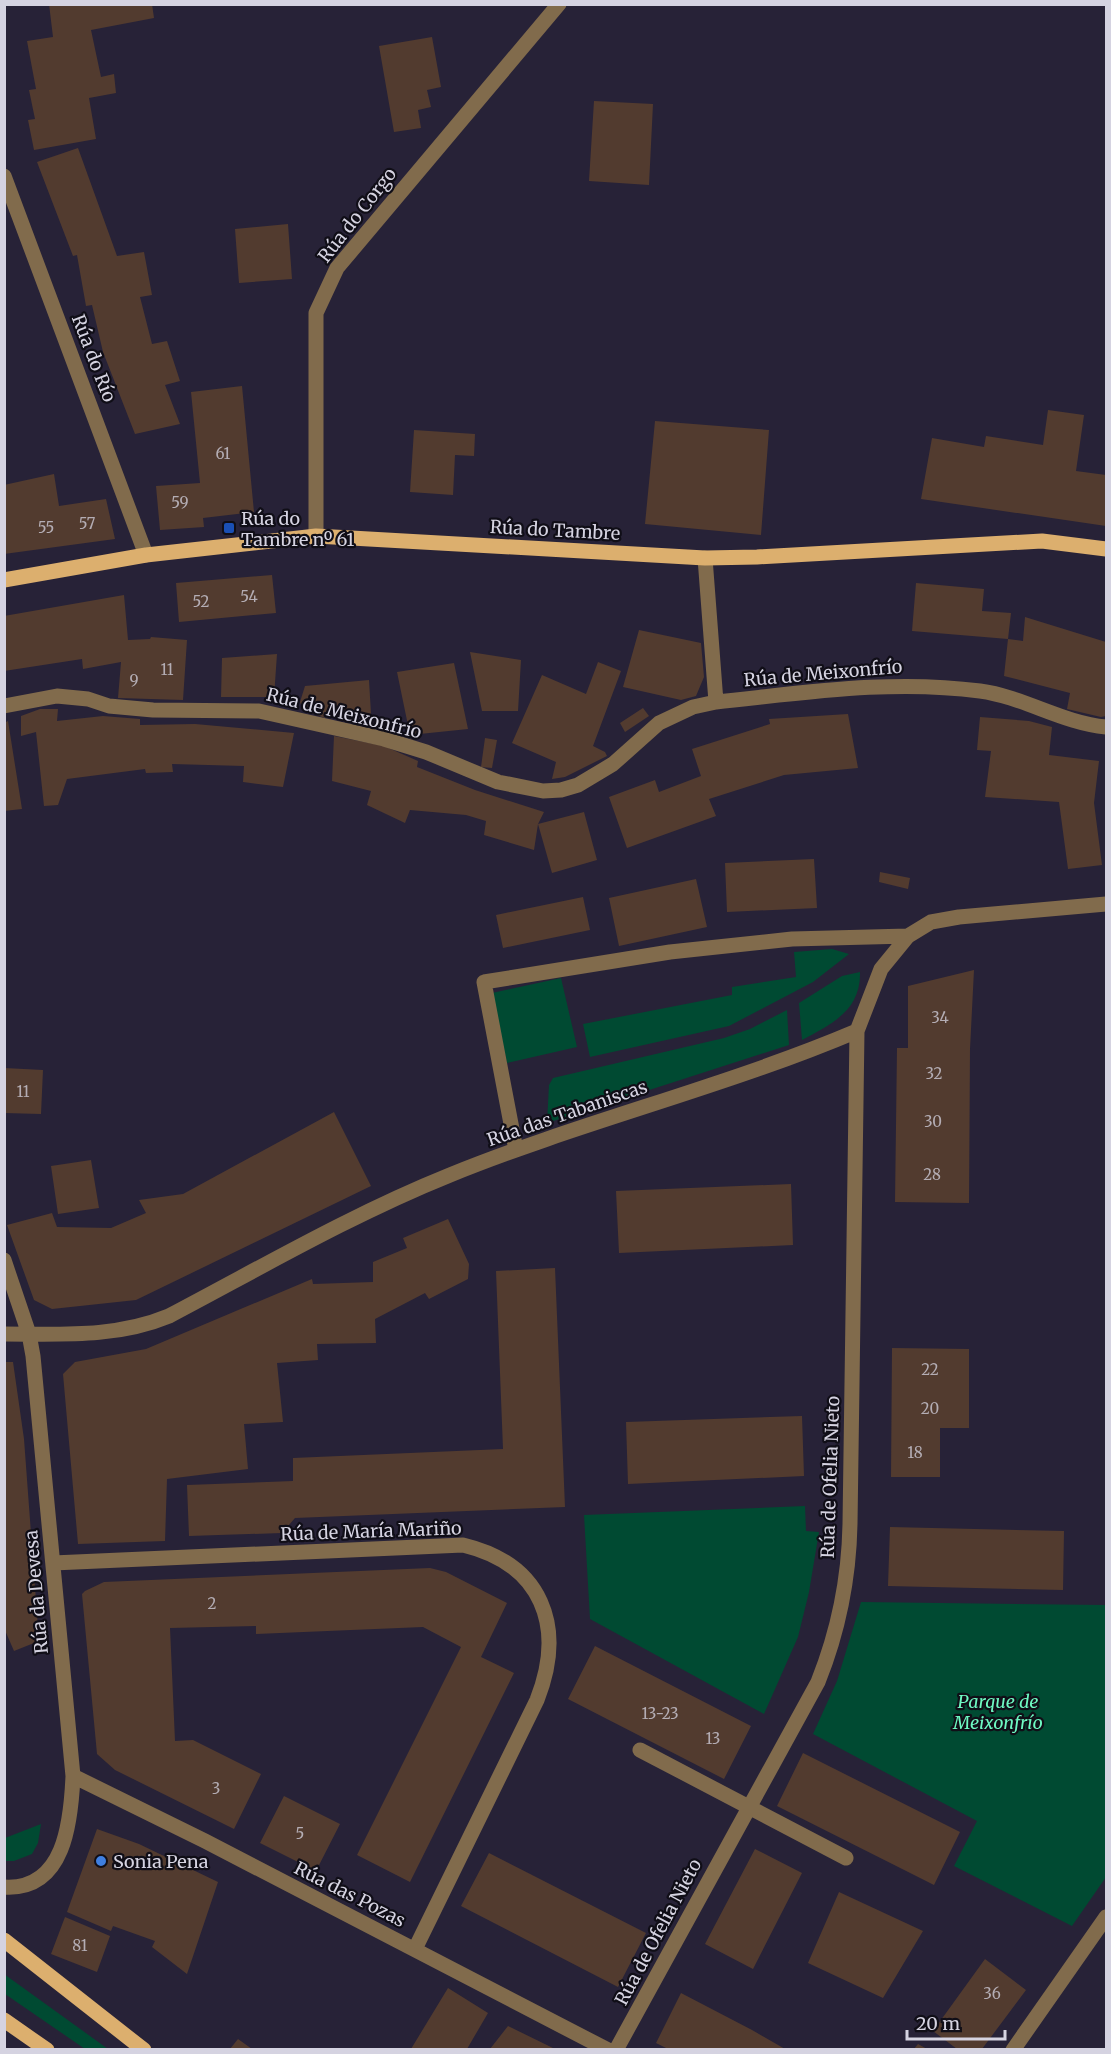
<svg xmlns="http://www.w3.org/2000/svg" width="1111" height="2054" viewBox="0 0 1111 2054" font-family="Merriweather,serif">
  <rect width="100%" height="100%" fill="#272237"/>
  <path fill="#004a32" d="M832 949 849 954 813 982 729 1026 590 1057 583 1024 732 995V987L796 977 794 952Z
    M860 972C861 1010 832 1024 802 1040L799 1003 842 976Z
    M561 978 577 1047 507 1063 492 993Z
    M787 1010 789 1045 547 1123 549 1085 553 1078 724 1038 750 1029Z
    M805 1506 806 1531 819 1532 809 1592 798 1637 764 1714 590 1619 584 1515Z
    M861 1602 1106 1605V1877L1072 1926 954 1866 977 1821 813 1734 837 1681Z
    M41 1824 38 1843 32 1854 14 1861H5V1838Z
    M4 1974 108 2049H85L5 1994Z"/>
  <path fill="#523b2f" d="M49 4H152L154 18 91 30 101 77 114 74 116 93 89 98 96 139 34 150 28 120 35 119 29 90 36 89 27 41 53 37Z
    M432 37 441 87 427 90 431 107 418 110 421 128 394 132 379 46Z
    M594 101 653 104 649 185 589 181Z
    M78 148 117 256 144 252 152 295 140 297 152 344 167 341 180 381 165 385 180 424 135 434 103 352 92 305 86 306 77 255 73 256 37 162Z
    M288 224 292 279 239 283 235 229Z
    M242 386 254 512 203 518 204 527 160 530 156 486 200 483 191 392Z
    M1048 410 1084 415 1076 471 1106 475V526L921 499 932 438 984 447 986 436 1043 445Z
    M655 421 769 430 761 535 645 524Z
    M414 430 475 434 474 456 455 455 453 495 410 492Z
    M54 474 59 506 106 499 115 539 4 554V485Z
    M272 575 276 613 179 622 176 583Z
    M916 583 984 589 982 611 1011 613 1008 639 912 631Z
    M124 595 128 640 150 639 151 637 187 640 183 700 118 698 121 662 83 669 82 659 4 671V616Z
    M1025 617 1106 642V716L1101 717 1067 709 1070 693 1004 676 1008 639 1023 641Z
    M639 630 701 643 704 677 696 696 681 700 623 687Z
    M470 652 521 660 518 711H482Z
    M277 654 274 697H221L222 658Z
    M598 662 621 671 593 746 605 752 607 756 565 777 552 779 556 762 512 743 542 675 586 694Z
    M454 663 468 729 410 735 397 672Z
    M369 680 371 714 324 712 325 718 303 710 300 702 305 686Z
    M643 708 649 716 625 732 620 723Z
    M40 709H58L57 721 103 716 140 719V725L195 724 294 733 283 787 243 782 244 766 172 764 173 772 146 773 145 769 67 779 58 805 44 806 36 732 21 736V716Z
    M848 714 858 768 784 775 709 799 716 816 627 848 609 797 655 780 659 792 701 776 692 749 770 724 769 719Z
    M980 717 1029 721 1052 727 1049 755 1099 761 1094 803 1102 865 1068 869 1059 802 985 797 991 751 977 750Z
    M8 721 22 809 4 811V723Z
    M334 736 384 746 418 761 417 767 475 790 544 812 538 824 534 850 484 835 486 821 466 815 410 810 405 823 367 805 371 791 332 781Z
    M485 738 497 740 492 768 481 767Z
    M584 812 597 860 552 873 538 824Z
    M814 859 817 908 727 912 725 863Z
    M880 872 910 878 908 889 879 882Z
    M696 879 707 927 619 946 609 898Z
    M583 897 590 930 503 948 496 915Z
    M974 970 970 1049 969 1203 895 1202 897 1048H908V986Z
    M4 1068 43 1070 41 1114 4 1113Z
    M334 1112 371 1186 136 1300 52 1309 34 1300 7 1225 52 1213 57 1227 111 1228 146 1213 139 1200 183 1194Z
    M91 1160 99 1208 58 1214 51 1166Z
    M791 1184 793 1245 619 1253 616 1191Z
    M448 1219 469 1264 468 1279 429 1299 425 1293 375 1319 376 1343 317 1344 318 1360 277 1363 283 1422 244 1424 248 1469 167 1479 165 1541 78 1544 63 1374 75 1362 146 1349 312 1279 313 1284 373 1282V1262L407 1248 403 1238Z
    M555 1268 565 1507 295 1518 282 1533 189 1536 187 1485 293 1481V1458L503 1449 496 1271Z
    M892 1348 969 1349V1428H940V1477H891Z
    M4 1362H13L24 1439 39 1641 14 1651 4 1628Z
    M802 1416 804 1476 628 1484 626 1422Z
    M890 1527 1064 1531 1063 1590 888 1586Z
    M430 1568 446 1572 507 1603 481 1657 514 1673 410 1882 357 1855 461 1647 423 1627 256 1634V1626L170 1628 175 1741 193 1740 261 1774 234 1829 115 1770 97 1754 82 1594 85 1591 104 1582Z
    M595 1646 751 1726 724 1779 568 1699Z
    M803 1753 960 1832 934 1885 777 1806Z
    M284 1796 340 1824 316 1871 260 1843Z
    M97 1829 139 1844 218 1882 187 1974 152 1947 155 1941 113 1926 111 1931 67 1912Z
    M755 1849 802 1873 753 1969 705 1944Z
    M489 1853 646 1933 618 1987 461 1906Z
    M839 1892 923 1931 883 1998 808 1963Z
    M65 1917 110 1936 97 1972 51 1954Z
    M985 1959 1026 1990 982 2049H957L933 2031Z
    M448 1988 488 2013 467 2049H411Z
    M681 1993 752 2030 785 2049H668L656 2043Z
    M508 2026 555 2049H490Z
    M238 2039 252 2049H230Z
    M918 2044 927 2049H914Z"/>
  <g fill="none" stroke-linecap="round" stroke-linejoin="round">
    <path stroke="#816b4c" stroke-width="15" d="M4 176 146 555
      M316 536V313L337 268 559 4
      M705 558 716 702
      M4 706 57 696 88 699 109 706 153 710 259 711 384 739 426 752 498 782 543 791 561 790 578 785 613 764 659 723 693 707 716 702C804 693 891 679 980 691 1024 697 1062 723 1106 727
      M516 1150 484 982 670 952 792 939 908 936
      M4 1260 29 1334 33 1356 73 1776C71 1821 65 1891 4 1887
      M4 1334C61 1334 116 1338 169 1316 262 1267 353 1214 450 1175 583 1121 725 1087 857 1031
      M53 1563 463 1545C542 1564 566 1626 537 1700L415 1949
      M640 1750 846 1858
      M73 1776 205 1841 608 2050
      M616 2050 818 1682C838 1632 849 1577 850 1524L857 1031 881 969 908 936 931 922 959 917 1106 904
      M1013 2050 1106 1917"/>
    <path stroke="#dcaf6e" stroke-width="15" d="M4 580 146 555 316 536 705 558 757 557 1042 541 1106 549
      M4 1940 144 2050
      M4 2020 47 2050"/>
  </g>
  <rect fill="#1a4fb4" stroke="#100e17" stroke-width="2" x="223" y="522" width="12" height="12" rx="3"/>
  <circle fill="#3f7fe0" stroke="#100e17" stroke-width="2" cx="101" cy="1861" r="6"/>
  <g text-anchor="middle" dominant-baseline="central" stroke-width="4.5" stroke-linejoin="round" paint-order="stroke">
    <g font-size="15" fill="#b4adb4">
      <text x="223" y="453">61</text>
      <text x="180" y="502">59</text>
      <text x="87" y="523">57</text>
      <text x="46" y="527">55</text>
      <text x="249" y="596">54</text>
      <text x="201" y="601">52</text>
      <text x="167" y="669">11</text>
      <text x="134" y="680">9</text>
      <text x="940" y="1017">34</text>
      <text x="934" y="1073">32</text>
      <text x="23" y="1091">11</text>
      <text x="933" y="1121">30</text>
      <text x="932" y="1174">28</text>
      <text x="930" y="1369">22</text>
      <text x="930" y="1408">20</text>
      <text x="915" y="1452">18</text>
      <text x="212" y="1603">2</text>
      <text x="660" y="1713">13-23</text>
      <text x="713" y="1738">13</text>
      <text x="216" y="1788">3</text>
      <text x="300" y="1833">5</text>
      <text x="80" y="1945">81</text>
      <text x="992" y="1993">36</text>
    </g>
    <g font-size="18" fill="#d5d3e1" stroke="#100e17">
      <text transform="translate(357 215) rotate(-52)">Rúa do Corgo</text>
      <text transform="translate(94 358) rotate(69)">Rúa do Río</text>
      <text transform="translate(555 530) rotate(3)">Rúa do Tambre</text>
      <text transform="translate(823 673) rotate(-5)">Rúa de Meixonfrío</text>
      <text transform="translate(344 713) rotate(14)">Rúa de Meixonfrío</text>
      <text transform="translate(567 1113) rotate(-19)">Rúa das Tabaniscas</text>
      <text transform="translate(830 1477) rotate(-88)">Rúa de Ofelia Nieto</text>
      <text transform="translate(371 1531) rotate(-2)">Rúa de María Mariño</text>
      <text transform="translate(36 1592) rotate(-95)">Rúa da Devesa</text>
      <text transform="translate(350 1894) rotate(27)">Rúa das Pozas</text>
      <text transform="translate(658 1932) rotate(-62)">Rúa de Ofelia Nieto</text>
    </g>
    <g font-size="18" fill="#d5d3e1" stroke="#100e17" text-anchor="start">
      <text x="241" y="518">Rúa do<tspan x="241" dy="21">Tambre nº 61</tspan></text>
      <text x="113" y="1861">Sonia Pena</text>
    </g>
    <g font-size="18" font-style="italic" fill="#6ef9c2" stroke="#100e17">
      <text x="998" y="1701">Parque de<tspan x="998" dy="21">Meixonfrío</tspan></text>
    </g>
  </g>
  <rect width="1111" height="2054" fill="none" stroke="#d5d3e1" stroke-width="12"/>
  <path d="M907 2030v9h98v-9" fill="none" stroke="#d5d3e1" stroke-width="3"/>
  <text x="916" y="2030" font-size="18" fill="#d5d3e1" stroke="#100e17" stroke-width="4.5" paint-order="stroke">20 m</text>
</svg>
